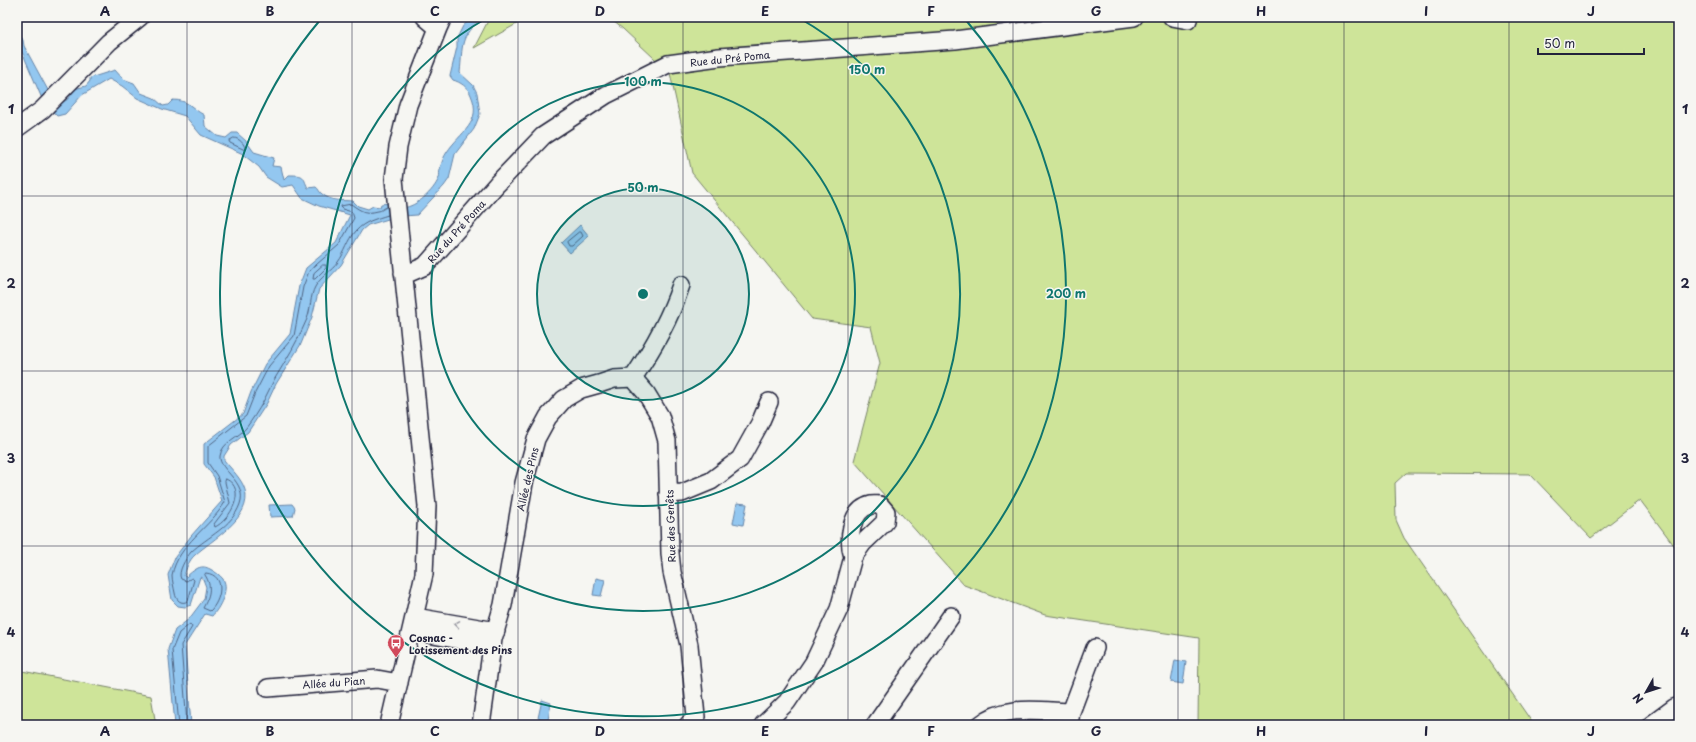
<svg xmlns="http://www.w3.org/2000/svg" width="1696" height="742" viewBox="0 0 1696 742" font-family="'Playpen Sans',sans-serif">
  <rect width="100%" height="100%" fill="#f6f6f2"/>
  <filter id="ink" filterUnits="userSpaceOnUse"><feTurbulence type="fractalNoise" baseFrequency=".025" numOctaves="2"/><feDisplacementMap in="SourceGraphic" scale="8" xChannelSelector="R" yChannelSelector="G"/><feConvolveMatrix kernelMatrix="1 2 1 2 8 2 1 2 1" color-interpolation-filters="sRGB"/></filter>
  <g filter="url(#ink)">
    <path fill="#cee499" stroke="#78836a" d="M490 17H529L474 48Z
      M608 17H1679V552L1640 500 1591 538 1530 474 1406 473 1395 483 1396 520 1404 538 1534 725H1198L1199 638 1045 615 964 585 854 461 880 363 871 327 812 319 692 173 670 73 623 29Z
      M17 670 151 696 156 725H17Z
      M1679 716V725H1663Z"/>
    <path fill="#93c7f0" stroke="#6685a8" d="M473 17H482C459 38 463 44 460 73L473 85 477 93 480 114 474 129 455 154 449 179 444 186 417 215 404 216 403 208C417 206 433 192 439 178 440 175 439 172 440 169 441 164 444 156 447 152 460 132 483 123 471 95 468 87 460 82 453 80L450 76 457 47V38L463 26Z
      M17 32 23 40 24 46 50 94 61 102C68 101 71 96 74 89L86 86 90 81V78L115 70 123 79 134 83 141 93 154 98 163 106 168 105 173 100C189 100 192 109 204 115L205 126 217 136 226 138 232 133H237L246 141 254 152 274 158 272 166 281 167 284 180 289 175C306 175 302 176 308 188L316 187C319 189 319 192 322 194 332 202 342 200 353 201L358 206 368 209 373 206 380 207 381 204 389 203 395 217 368 225 362 230 341 265 319 289 312 317 301 344 276 384 267 403 248 432 231 445 224 456V460C231 469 242 479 245 490 253 518 211 540 195 555 189 560 186 569 184 576L186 577C189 574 194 570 198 568 203 566 206 567 210 569 214 571 220 575 223 579 230 589 219 609 212 616L205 614 185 645 191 725H175L168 649 175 630 189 619 204 599 206 587 203 579 200 577 191 605 185 607 178 606 172 600 168 575 175 557 191 536 222 501 214 477 204 464V444L243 414 251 392 265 364 290 334 299 286 306 268 336 243 350 215 319 206 302 198 293 185 282 187 266 177 259 167 241 153 201 135 185 116 162 109 137 98 122 86 109 79 82 95 65 114 57 116 43 101 20 47 17 39Z
      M580 225 589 236 570 253 561 243Z
      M737 503 747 504 743 525 733 523Z
      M292 504 295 508 293 516 270 517 269 505Z
      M596 578 605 580 601 596 593 595Z
      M1175 660 1186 662 1183 684 1171 682Z
      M542 700 551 703 548 720 538 718Z"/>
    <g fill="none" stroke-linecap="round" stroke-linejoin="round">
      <path stroke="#4f6483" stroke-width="1" d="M234 138C239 138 246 145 245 150L230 143 229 141Z
        M387 207C383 208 382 211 378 211 366 214 362 212 351 204L341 206 342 209 352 212 354 218 339 245 309 271 303 287 294 336 269 366 255 393 246 416 208 446V463L217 476 225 502C211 527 178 544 172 575 172 580 174 588 175 593 176 600 181 605 188 601L194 580 192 578 186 581 181 579C177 572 186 558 191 552 208 536 232 527 240 504 248 482 218 470 220 456 222 442 239 437 246 428 252 420 258 411 263 402 267 395 270 387 274 380 286 360 298 341 307 319 311 309 310 296 315 287 320 277 332 271 338 262 345 253 348 240 356 231 365 221 376 219 388 215
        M579 232H581L583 236 572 246H569L567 242Z
        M323 265H326V268L315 279H313L314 273Z
        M226 479C248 489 230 520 215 527L214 524 230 503 225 482Z
        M206 573C227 575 221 601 210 611L203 608C209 597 213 587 205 575Z
        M179 725 172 650 179 633 190 624 192 627 181 645 187 725"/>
      <g stroke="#22223b" stroke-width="20">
        <path id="minor" d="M425 17 438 28
          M1172 17 1188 20
          M17 128 42 110 109 42 140 17
          M403 273H409L425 266 497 184 543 136 606 95 668 64 719 57 955 40 1134 17
          M633 378 646 393 660 416 667 441 670 553 672 572 689 645 696 717 688 725
          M633 378C653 348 670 319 681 285
          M668 494 682 493 711 481 740 459 760 423 769 402
          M415 617 496 631
          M412 631 492 646
          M268 688 377 679 399 683
          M389 725 424 574 427 506 394 179 398 147 408 105 438 28 443 17
          M481 725 493 639 503 605 524 483 536 439 548 417 564 399 581 389 599 384 614 379 633 378
          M763 725 787 702 814 662 839 609 853 557 863 543 885 522 886 512 880 505C877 505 873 504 871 505 849 510 848 542 853 557
          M875 725 951 616
          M980 725C1004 704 1041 711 1071 712
          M1069 725 1071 712 1095 648
          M1651 725 1674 708 1679 706"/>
      </g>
      <use href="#minor" stroke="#f6f6f2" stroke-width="17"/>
    </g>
    <defs><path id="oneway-chevron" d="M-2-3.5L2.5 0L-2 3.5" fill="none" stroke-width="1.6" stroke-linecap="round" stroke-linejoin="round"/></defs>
    <use stroke="#9797a0" href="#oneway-chevron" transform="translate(457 624) rotate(-171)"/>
  </g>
  <path fill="none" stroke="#22223b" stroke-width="1" stroke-opacity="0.55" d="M187 17V725M352 17V725M518 17V725M683 17V725M848 17V725M1013 17V725M1178 17V725M1344 17V725M1509 17V725M17 196H1679M17 371H1679M17 546H1679"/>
  <circle cx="643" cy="294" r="106" fill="#0f766e" fill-opacity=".12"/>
  <g fill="none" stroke="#0f766e" stroke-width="2">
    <circle cx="643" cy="294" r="106"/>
    <circle cx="643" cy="294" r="212"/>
    <path d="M799 18A317 317 0 1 1 487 18"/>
    <path d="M965 19A423 423 0 1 1 321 19"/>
  </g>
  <defs>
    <g id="bus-pin" transform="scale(0.9)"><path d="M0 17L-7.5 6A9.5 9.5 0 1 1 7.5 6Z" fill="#d1495b" stroke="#f6f6f2"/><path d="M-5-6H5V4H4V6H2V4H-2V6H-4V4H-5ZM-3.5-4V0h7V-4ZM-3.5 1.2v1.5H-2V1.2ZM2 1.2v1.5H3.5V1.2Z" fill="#fff"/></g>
  </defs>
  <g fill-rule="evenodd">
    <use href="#bus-pin" x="396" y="643"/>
  </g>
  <g text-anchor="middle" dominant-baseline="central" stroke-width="3" stroke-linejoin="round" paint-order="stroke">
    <g font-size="10" fill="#22223b" stroke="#f6f6f2">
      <text transform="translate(730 58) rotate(-6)">Rue du Pré Poma</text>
      <text transform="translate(456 231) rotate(-48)">Rue du Pré Poma</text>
      <text transform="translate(527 479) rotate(-77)">Allée des Pins</text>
      <text transform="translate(670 526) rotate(-92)">Rue des Genêts</text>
      <text transform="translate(334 682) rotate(-4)">Allée du Pian</text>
    </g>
    <g font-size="10" font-weight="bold" fill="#22223b" stroke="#f6f6f2" text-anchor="start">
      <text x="409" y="637">Cosnac -<tspan x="409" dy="12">Lotissement des Pins</tspan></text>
    </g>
  </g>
  <circle cx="643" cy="294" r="6" fill="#0f766e" stroke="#f6f6f2" stroke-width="2"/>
  <g font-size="12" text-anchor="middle" font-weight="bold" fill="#0f766e" stroke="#f6f6f2" stroke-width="3" stroke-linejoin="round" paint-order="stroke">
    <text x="867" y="74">150 m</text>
    <text x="643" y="86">100 m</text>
    <text x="643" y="192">50 m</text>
    <text x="1066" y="298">200 m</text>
  </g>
  <rect width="1696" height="742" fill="none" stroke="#f6f6f2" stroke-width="44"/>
  <g transform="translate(1646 692) rotate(231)" stroke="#f6f6f2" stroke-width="3" paint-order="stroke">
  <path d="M0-3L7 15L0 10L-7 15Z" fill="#22223b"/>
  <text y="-6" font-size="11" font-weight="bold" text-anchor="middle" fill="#22223b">N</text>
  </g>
  <path d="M1538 48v6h106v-6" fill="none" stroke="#22223b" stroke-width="2"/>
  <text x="1544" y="48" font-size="12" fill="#22223b" stroke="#f6f6f2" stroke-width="3" paint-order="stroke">50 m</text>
  <rect x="22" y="22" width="1652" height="698" fill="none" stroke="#22223b" stroke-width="1.5"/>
  <g font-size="13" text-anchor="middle" font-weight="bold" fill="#22223b">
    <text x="105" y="16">A</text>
    <text x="270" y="16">B</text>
    <text x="435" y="16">C</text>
    <text x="600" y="16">D</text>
    <text x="765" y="16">E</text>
    <text x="931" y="16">F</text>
    <text x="1096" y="16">G</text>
    <text x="1261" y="16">H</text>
    <text x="1426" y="16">I</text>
    <text x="1591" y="16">J</text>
    <text x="11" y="114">1</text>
    <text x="1685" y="114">1</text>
    <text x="11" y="288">2</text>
    <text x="1685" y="288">2</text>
    <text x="11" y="463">3</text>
    <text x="1685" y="463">3</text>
    <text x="11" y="637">4</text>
    <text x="1685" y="637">4</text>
    <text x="105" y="736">A</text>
    <text x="270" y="736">B</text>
    <text x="435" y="736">C</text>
    <text x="600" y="736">D</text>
    <text x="765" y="736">E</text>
    <text x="931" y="736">F</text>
    <text x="1096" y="736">G</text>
    <text x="1261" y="736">H</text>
    <text x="1426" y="736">I</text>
    <text x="1591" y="736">J</text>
  </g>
</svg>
